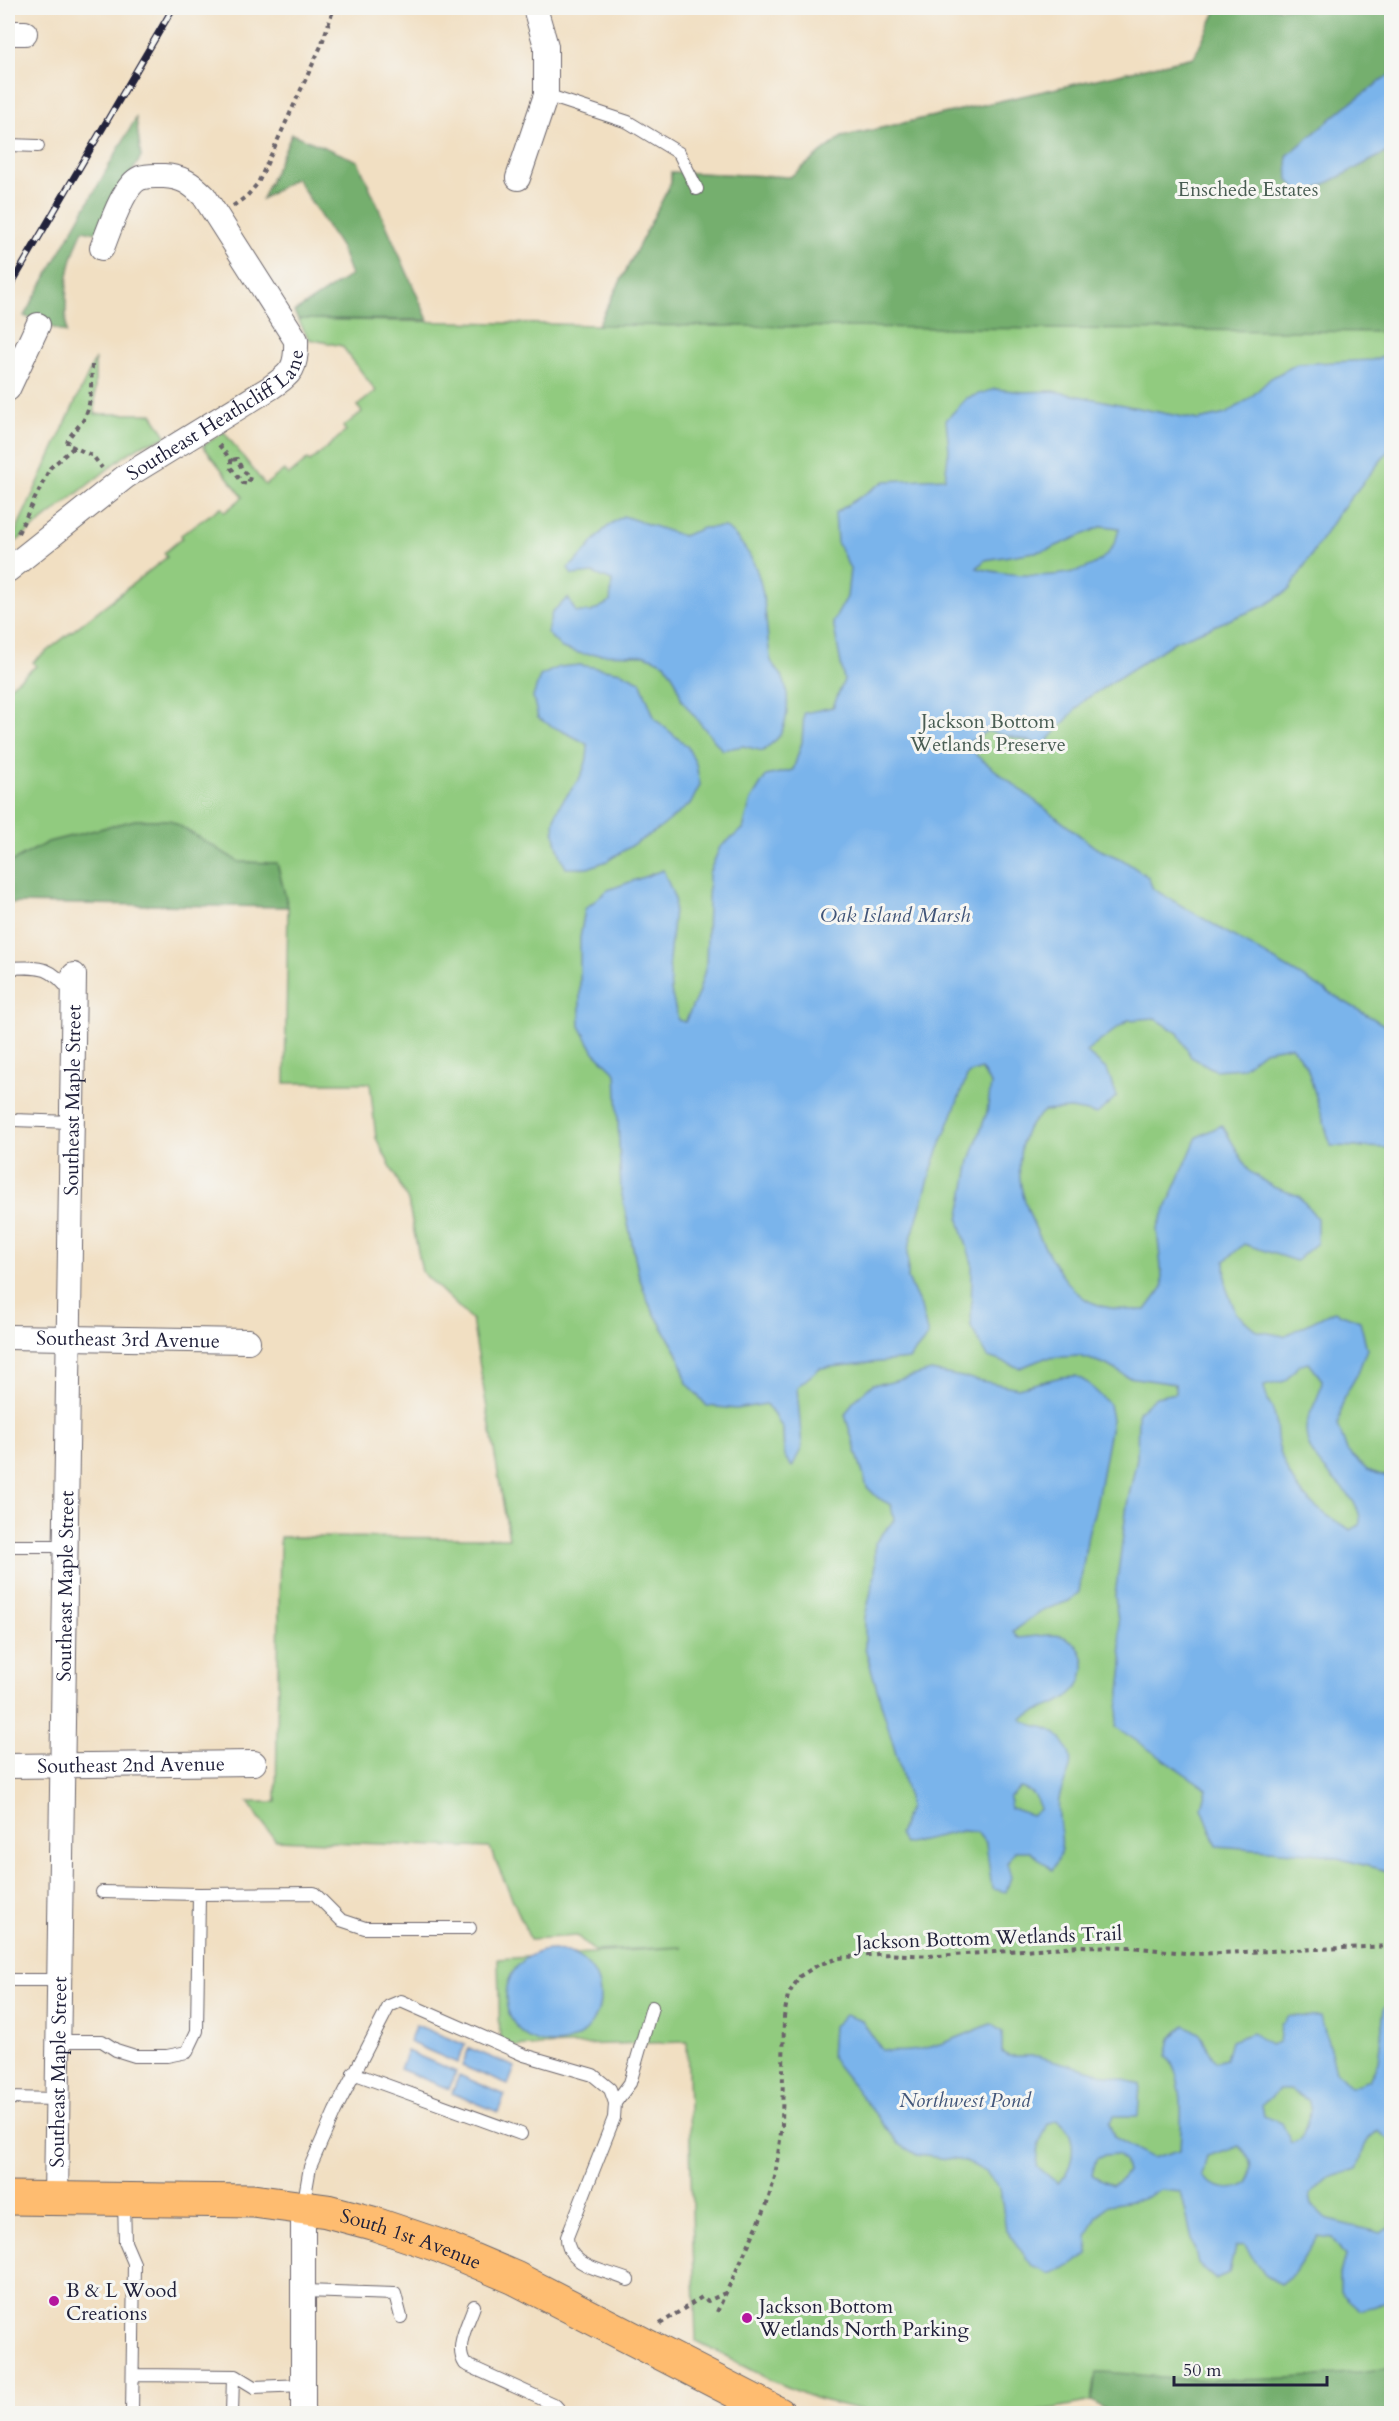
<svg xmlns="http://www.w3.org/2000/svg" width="1399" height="2421" viewBox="0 0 1399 2421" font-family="Cardo,serif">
  <rect width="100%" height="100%" fill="#f6f6f2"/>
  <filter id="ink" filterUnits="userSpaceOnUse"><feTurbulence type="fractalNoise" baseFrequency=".0167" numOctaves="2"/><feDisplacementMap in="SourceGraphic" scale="12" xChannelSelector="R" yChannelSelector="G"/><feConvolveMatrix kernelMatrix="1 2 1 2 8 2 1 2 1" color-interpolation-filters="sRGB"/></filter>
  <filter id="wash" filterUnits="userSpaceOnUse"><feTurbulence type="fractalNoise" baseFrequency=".008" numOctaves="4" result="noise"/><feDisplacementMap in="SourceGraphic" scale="24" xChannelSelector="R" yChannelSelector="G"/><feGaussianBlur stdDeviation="1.35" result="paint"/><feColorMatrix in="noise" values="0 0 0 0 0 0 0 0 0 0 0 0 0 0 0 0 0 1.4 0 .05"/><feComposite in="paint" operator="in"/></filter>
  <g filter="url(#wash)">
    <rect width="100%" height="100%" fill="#f1dfc2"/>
    <path fill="#91cb7f" stroke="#5a765d" stroke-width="1.5" fill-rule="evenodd" d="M1218 8H1391V2388L1094 2389 1092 2401 1030 2413H874L814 2398 773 2381 696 2341 687 2042 500 2047 498 1959 682 1947 594 1951 577 1936 530 1939 490 1848 275 1840 248 1802H276L280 1537 509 1538 472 1320 422 1272 408 1201 376 1138 370 1083H285L288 907 277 863 239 862 170 820H135L48 842 8 864V688L36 666 33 662 167 557 164 553 182 538 181 535 221 507 225 512 243 497 203 446 224 432 265 485 284 470 289 475 307 460 310 462 346 431 343 427 362 412 357 406 376 391 342 346 309 339 298 319 598 325 671 183V172L790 177 842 137 1194 57ZM617 1083 791 1084 784 1456 783 1428 766 1404 687 1383 678 1354 649 1304 639 1276 621 1190Z
      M95 359V414H152L167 437 142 445 127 454 8 548Z"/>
    <path fill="#74af6e" stroke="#4b6854" stroke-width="1.5" d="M1218 8H1391V74L1345 107 1287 156 1302 196 1391 150V332L598 325 671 183V172L790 177 842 137 1194 57Z
      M136 118 141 157 96 233 83 230C64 271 66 290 66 333L24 316Z
      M292 134 358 161 428 320 298 319 294 312 351 275 341 248 296 178 262 199Z
      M135 820H170L239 862 277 863 288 907 8 903V864L48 842Z
      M1391 2368V2413L1112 2414 1092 2401 1096 2372C1127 2372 1157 2378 1188 2379 1256 2382 1324 2377 1391 2368Z"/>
    <path fill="#7ab4eb" stroke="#4e6b93" stroke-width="1.5" fill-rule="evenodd" d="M1391 74V150L1302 196 1288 179 1287 156 1345 107Z
      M1391 354V448L1337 515 1289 590 1264 606 1176 641 1084 700 1044 745 987 731 969 742 977 756 1096 848 1123 860 1148 877 1153 889 1391 1029V1148L1331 1146 1307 1067 1291 1046 1264 1051 1242 1068 1215 1070 1191 1057 1178 1033 1155 1018 1128 1020 1086 1052 1107 1070 1117 1096 1097 1114 1071 1109 1044 1111C1038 1117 1029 1124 1026 1131 1019 1147 1018 1170 1021 1186 1028 1219 1060 1288 1091 1302 1109 1310 1127 1310 1146 1310L1163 1287 1157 1229 1197 1137 1222 1125 1249 1171 1273 1187 1299 1196 1317 1218V1243L1296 1261 1244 1244 1225 1261 1226 1287 1236 1313 1257 1331 1284 1336 1334 1311 1360 1321 1367 1349 1357 1375 1343 1399 1338 1425 1347 1451 1367 1470 1391 1478V1872L1321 1854 1217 1846 1202 1808 1207 1789 1116 1727 1123 1665 1115 1596 1127 1505 1137 1458 1138 1412 1156 1397 1175 1393V1384L1128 1377 1105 1364 1079 1356 1045 1358 1020 1368 988 1357 971 1327 972 1263 959 1220 970 1160 987 1112 991 1084 981 1069 968 1074 935 1159 908 1249V1279L921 1307 928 1336 909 1359 820 1368 797 1387 802 1447 792 1467 784 1456 783 1428 766 1404 736 1409 707 1406 687 1383 678 1354 649 1304 639 1276 621 1190 616 1073 594 1052 580 1026V938L585 909 608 890 663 870 675 899 669 960 671 991 678 1020 685 1022 698 994 706 966 709 873 720 847 743 829 751 800 766 776 793 770 802 742 804 713 833 707 844 680 833 622 847 597 850 569 837 542 835 513 885 481 945 478 949 449 946 420 967 398 995 389 1024 392 1054 391 1198 420 1226 414 1250 398 1271 378 1297 364 1372 360ZM1103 526 1119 528C1110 588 1020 578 977 568L985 560 1047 550ZM1309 1363 1322 1380C1321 1399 1305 1415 1306 1432 1309 1473 1363 1490 1360 1525L1351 1530C1313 1509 1289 1489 1278 1444 1276 1435 1277 1425 1275 1416 1272 1405 1265 1398 1264 1386L1285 1381 1299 1365Z
      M623 516 683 536 703 528 725 527C769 563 763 606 770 657 771 665 778 670 782 676 790 693 789 719 780 735 776 741 768 746 763 751L743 746 722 750 682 701 676 681 665 663 645 655 582 654 562 648 547 633 552 612 568 598 576 612H591L610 602 612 581 593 573 572 575 568 568C591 552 594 532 623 516Z
      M580 665 621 672 640 681 655 719 687 746 696 764 700 785 691 803 659 829 607 861 588 868H566C530 792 588 803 588 745 572 734 554 729 538 718L533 697 540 676 559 667Z
      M931 1371 1018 1388 1061 1377 1076 1376 1088 1383 1109 1404 1112 1419 1096 1506 1088 1534 1079 1592 1069 1601 1041 1611 1013 1631 1018 1638C1031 1638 1052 1632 1064 1637 1089 1647 1090 1678 1071 1694 1057 1707 1036 1709 1021 1719 1037 1732 1051 1720 1066 1746 1078 1767 1063 1779 1059 1799 1055 1826 1071 1844 1052 1870L1030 1851H1015L1007 1863 1011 1877 1006 1892 992 1889 986 1844 977 1832 962 1831 904 1844 899 1835 909 1807 907 1792 865 1648V1617L875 1574V1543L894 1520 891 1505 878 1498 867 1487 845 1415 853 1402 873 1384 888 1383ZM1020 1788C1033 1791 1036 1797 1040 1809L1031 1815 1011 1808 1009 1798Z
      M506 1997a47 47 0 1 1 94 0a47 47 0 1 1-94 0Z
      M1391 1998V2141L1378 2131C1361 2142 1364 2154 1357 2169L1326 2179 1310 2195 1312 2205 1328 2220 1381 2233 1391 2227V2297L1376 2306 1360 2310 1340 2292V2275L1345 2256 1332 2238 1318 2236 1294 2273 1280 2284 1265 2275 1244 2245 1235 2247 1229 2273 1215 2279 1198 2264 1181 2192 1160 2190 1143 2199 1108 2205 1097 2216 1087 2236 1088 2254 1070 2266 1050 2274 1033 2267 1006 2230 1000 2189 986 2172 965 2161 917 2155 899 2144 831 2058 833 2026 845 2015 862 2021 882 2050C921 2057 955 2038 991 2024L1002 2032V2052L1009 2056H1037L1140 2084 1138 2116H1114L1109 2123 1114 2137 1152 2158 1180 2150C1181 2120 1186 2082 1167 2056L1171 2038 1185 2025 1200 2034 1216 2062 1226 2059 1231 2041 1252 2033 1270 2045 1279 2042 1281 2025 1288 2016 1321 2017 1336 2071 1351 2087 1369 2080 1378 2062 1384 2009ZM1279 2090H1290L1309 2101 1311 2111 1301 2139 1291 2143 1282 2123 1264 2116 1262 2105ZM1057 2120C1079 2132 1076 2169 1057 2183L1037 2166 1039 2144 1048 2124ZM1239 2146C1252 2155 1252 2167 1249 2182 1234 2194 1215 2189 1202 2176L1207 2156ZM1117 2154 1124 2161 1127 2172 1121 2180 1112 2185 1092 2175 1096 2159 1105 2155Z
      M416 2025 465 2045 457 2063 409 2042Z
      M469 2048 515 2067 508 2085 462 2066Z
      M407 2051 456 2072 449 2089 400 2069Z
      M459 2075 505 2095 498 2112 452 2093Z"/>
  </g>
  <g filter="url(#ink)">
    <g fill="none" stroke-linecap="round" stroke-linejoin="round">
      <g stroke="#6a646a" stroke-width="14">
        <path id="lane" d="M546 95 628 122 679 153 697 189
          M8 145 38 146
          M8 968C40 967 51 965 71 993
          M8 1117 13 1120 72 1122
          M8 1546H65
          M199 1894 314 1893 341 1920 365 1928H470
          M8 1980H60
          M59 2041H102L116 2050 135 2056H167L187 2052 197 2031 199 1894 102 1892
          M353 2073 521 2134
          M8 2098 58 2099
          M615 2103 630 2083 652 2007
          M124 2201 125 2242 134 2263 132 2414
          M303 2207 310 2167 335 2111 389 2006 401 2001 524 2055 593 2075 610 2089 615 2103 614 2118 567 2237C567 2268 606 2270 628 2280
          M304 2291 395 2294 401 2317
          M474 2306C468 2324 454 2347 465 2364L555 2405 563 2414
          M133 2375 236 2376 254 2387 304 2385
          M232 2414 233 2376"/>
      </g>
      <g stroke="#6a646a" stroke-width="26">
        <g id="street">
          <path d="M8 33H25"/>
          <path d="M518 178 546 95V46L535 8"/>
          <path d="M8 389 38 325"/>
          <path id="s1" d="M8 570 125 477 270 388C292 373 297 368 296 340L204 196C191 183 182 177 164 176 156 176 148 175 140 178 123 185 109 231 102 248"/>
          <path id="s2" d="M8 1337 248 1341"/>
          <path id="s3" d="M8 1766 254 1763"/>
          <path id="s4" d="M56 2198 74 975"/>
          <path d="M303 2207V2414"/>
        </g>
      </g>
      <g stroke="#6a646a" stroke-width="35">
        <g id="primary">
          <path id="s5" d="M8 2198 253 2201 327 2211 372 2223 440 2246 515 2278 779 2414"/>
        </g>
      </g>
      <path stroke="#6a646a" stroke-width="4" stroke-dasharray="4.5 4.5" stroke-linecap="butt" d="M233 206 247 196 258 183 321 46 334 8
        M92 365C91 382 92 401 85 417 81 426 68 434 67 444L93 456 102 468
        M219 445 231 460V468L243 483 248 484 250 477 243 471 237 459 231 460
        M18 533 50 468 73 448
        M717 2312 766 2207 775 2177 782 2125 784 2017 788 1995 800 1976 818 1965 839 1958 878 1954 938 1956 1079 1946 1130 1947 1195 1954 1392 1946
        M660 2324 702 2297 708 2301 725 2293"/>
      <use href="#lane" stroke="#fff" stroke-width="12"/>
      <use href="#street" stroke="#fff" stroke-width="24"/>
      <use href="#primary" stroke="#febc70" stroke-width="33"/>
      <g stroke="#22223b" stroke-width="7">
        <path id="rail" d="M8 290 173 8"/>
      </g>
      <use href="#rail" stroke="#f6f6f2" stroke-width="4.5" stroke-dasharray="14" stroke-linecap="butt"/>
    </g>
  </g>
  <g fill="#b5179e" stroke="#f6f6f2" stroke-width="2">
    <circle cx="54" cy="2301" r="6"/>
    <circle cx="747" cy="2318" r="6"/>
  </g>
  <g text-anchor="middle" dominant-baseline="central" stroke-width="6" stroke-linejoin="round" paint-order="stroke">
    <g font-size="20" fill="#495d53" stroke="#f6f6f2">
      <text x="1248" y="189">Enschede Estates</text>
      <text x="988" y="721">Jackson Bottom<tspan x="988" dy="23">Wetlands Preserve</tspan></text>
    </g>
    <g font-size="20" fill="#22223b" stroke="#f6f6f2">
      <text stroke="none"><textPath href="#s1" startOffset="261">Southeast Heathcliff Lane</textPath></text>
      <text stroke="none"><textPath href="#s4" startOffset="1098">Southeast Maple Street</textPath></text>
      <text stroke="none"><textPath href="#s2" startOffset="120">Southeast 3rd Avenue</textPath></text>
      <text stroke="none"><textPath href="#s4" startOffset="612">Southeast Maple Street</textPath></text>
      <text stroke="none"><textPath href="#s3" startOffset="123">Southeast 2nd Avenue</textPath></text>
      <text transform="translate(989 1938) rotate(-2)">Jackson Bottom Wetlands Trail</text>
      <text stroke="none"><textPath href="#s4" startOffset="126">Southeast Maple Street</textPath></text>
      <text stroke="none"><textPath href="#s5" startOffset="408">South 1st Avenue</textPath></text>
    </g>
    <g font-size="20" fill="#22223b" stroke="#f6f6f2" text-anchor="start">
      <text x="66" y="2290">B &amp; L Wood<tspan x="66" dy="23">Creations</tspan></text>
      <text x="759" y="2306">Jackson Bottom<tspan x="759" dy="23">Wetlands North Parking</tspan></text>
    </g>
    <g font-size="21" font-style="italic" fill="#415579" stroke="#f6f6f2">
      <text x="895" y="915">Oak Island Marsh</text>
      <text x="965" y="2100">Northwest Pond</text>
    </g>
  </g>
  <rect width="1399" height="2421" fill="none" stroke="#f6f6f2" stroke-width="30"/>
  <path d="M1174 2376v9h153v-9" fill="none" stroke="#22223b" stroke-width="3"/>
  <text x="1183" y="2376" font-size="18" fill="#22223b" stroke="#f6f6f2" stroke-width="4.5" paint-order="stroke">50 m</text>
</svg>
